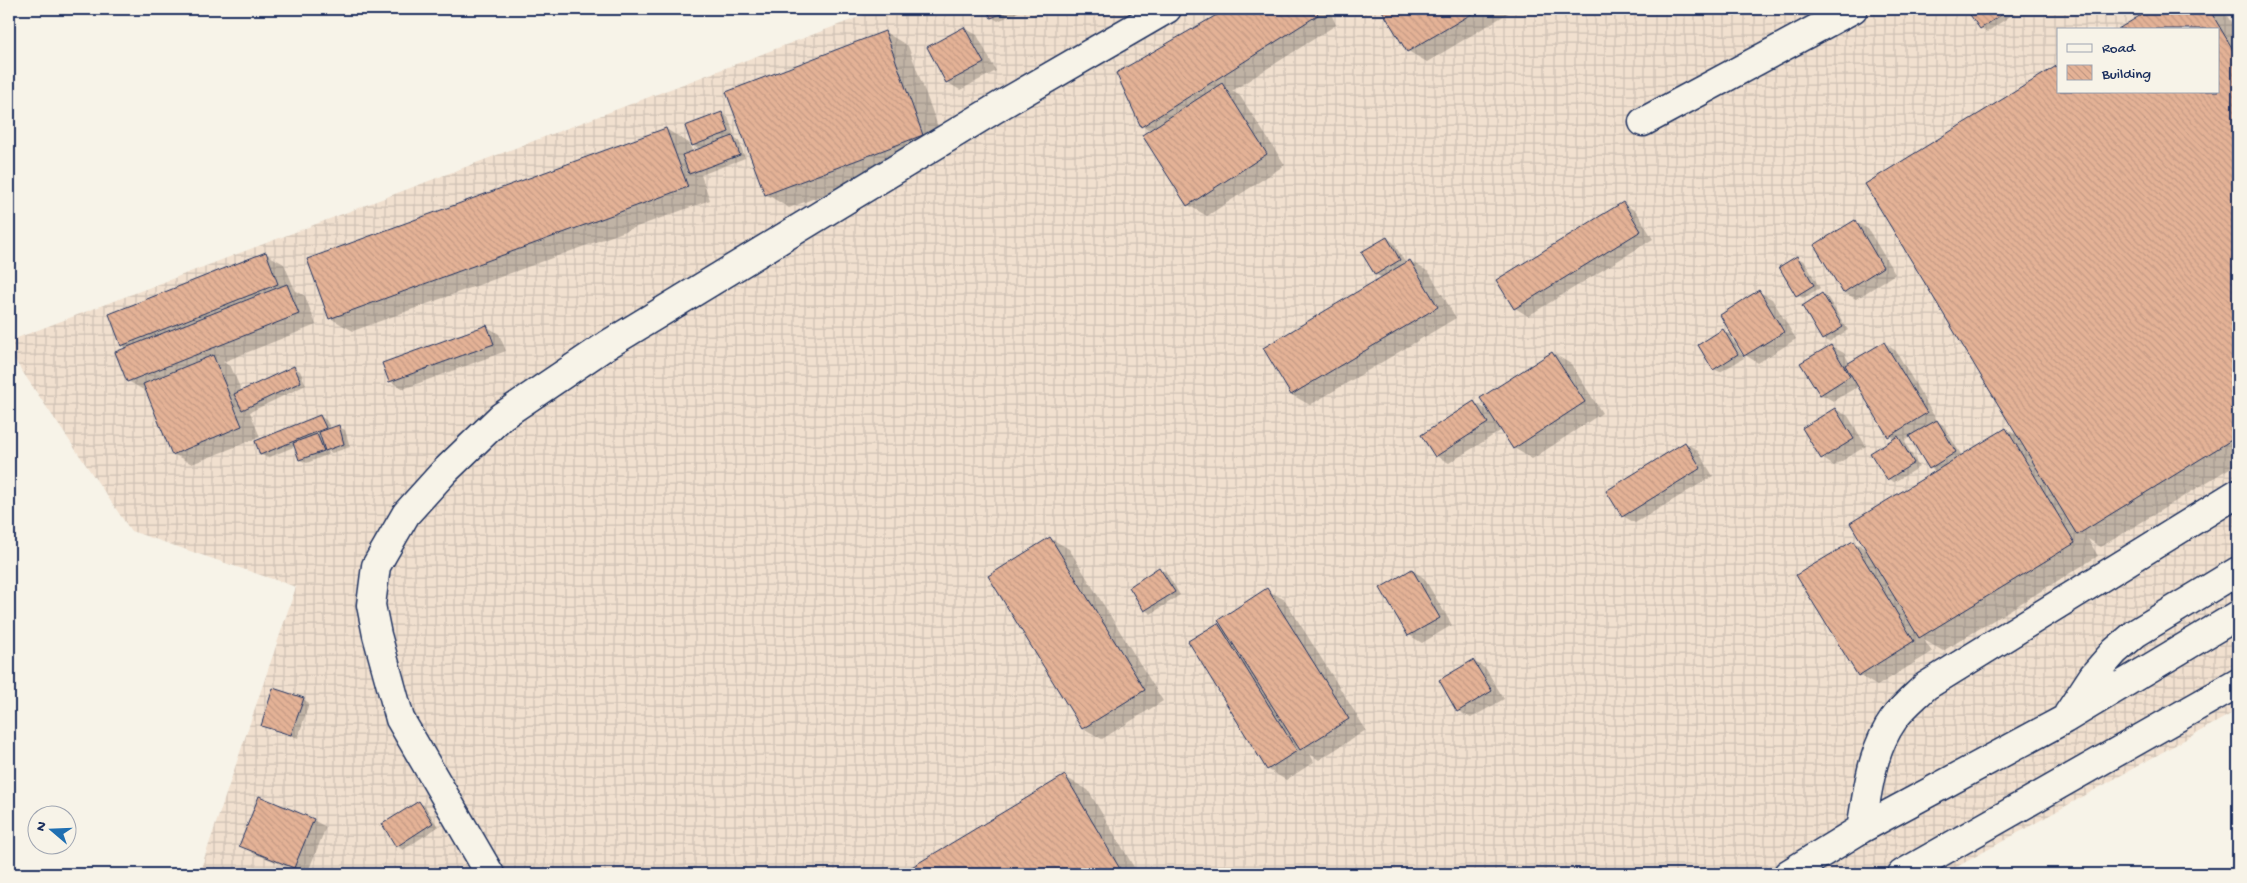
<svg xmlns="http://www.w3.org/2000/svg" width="2247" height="883" viewBox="0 0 2247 883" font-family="'Gochi Hand',sans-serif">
  <defs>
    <pattern id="industrial-grid" width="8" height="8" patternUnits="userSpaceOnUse" patternTransform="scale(1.25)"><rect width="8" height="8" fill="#f1e0cf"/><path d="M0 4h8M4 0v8" fill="none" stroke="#cec0b4"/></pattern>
    <pattern id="building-back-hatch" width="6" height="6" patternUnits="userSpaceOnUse" patternTransform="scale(1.25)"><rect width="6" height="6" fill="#e4b296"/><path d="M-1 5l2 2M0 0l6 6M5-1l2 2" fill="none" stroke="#c39984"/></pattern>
  </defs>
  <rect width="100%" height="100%" fill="#f7f3e8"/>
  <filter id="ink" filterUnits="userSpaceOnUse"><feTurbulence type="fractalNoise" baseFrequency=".02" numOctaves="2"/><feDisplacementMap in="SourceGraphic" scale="10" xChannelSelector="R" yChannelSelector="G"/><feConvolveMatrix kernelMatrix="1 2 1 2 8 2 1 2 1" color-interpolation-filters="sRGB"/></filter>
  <g filter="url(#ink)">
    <path fill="url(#industrial-grid)" fill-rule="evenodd" d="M880 9H2238V710L1944 874H199L296 587 131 531 9 352V341ZM2058 29H2218V91H2058Z"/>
    <path fill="#0003" d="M988 9H1025L998 21 992 17Z
      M1229 9H1329L1336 25 1232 91 1240 96 1285 165 1207 216 1188 205 1151 131 1142 126 1118 74Z
      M1383 9H1515L1427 62 1408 51Z
      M1968 9H2013L2016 12 1987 32 1981 28Z
      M2153 9H2223L2238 34V463L2101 547 2088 539 2098 556 1943 651 1924 640 1932 652 1877 686 1859 675 1853 542 1868 550 1937 472 1930 468 1911 437 1904 441 1919 467 1894 482 1888 479 1894 439 1889 436 1859 386 1833 401 1821 394 1831 346 1844 353 1850 364 1884 343 1896 351 1937 421 1943 425 1962 456 2006 429 2020 437 1867 184 2058 67V91H2218V29H2120Z
      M964 28 977 35 996 71 960 90 947 82 929 47Z
      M885 32 908 46 946 148 789 208 766 194Z
      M722 114 728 117 734 135 731 137 739 141 745 158 701 175 710 200 353 331 330 318 666 129 689 143 693 153 701 150 693 145Z
      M1623 204 1636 211 1653 239 1528 316 1515 308Z
      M1855 222 1868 229 1895 274 1856 299 1843 292Z
      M1387 238 1393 242 1406 264 1410 261 1429 272 1456 318 1310 405 1292 395 1264 349 1382 278 1376 274Z
      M266 254 284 264 295 290 305 296 316 325 223 362 231 367 242 392 294 368 300 371 306 385 250 412 260 437 192 464 173 454 147 392 128 381V348L122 345Z
      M1797 258 1804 261 1820 288 1803 298 1797 295Z
      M1759 292 1772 299 1796 339 1758 363 1745 355Z
      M1822 295 1828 298 1848 330 1829 342 1822 339Z
      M486 326 499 334 506 351 403 389 390 381Z
      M1723 331 1729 334 1744 358 1720 372 1714 369Z
      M1552 353 1571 364 1602 413 1532 459 1514 448 1502 430 1449 463 1436 456 1474 402 1490 412Z
      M1835 409 1848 416 1866 446 1834 466 1822 458Z
      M320 416 326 420 331 429 339 427 345 430 350 447 332 453 328 451 329 454 307 463 300 460 296 446 267 458 261 454Z
      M1686 443 1698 451 1713 476 1635 523 1623 516Z
      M1050 538 1069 549 1163 701 1102 739 1083 728 990 577Z
      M1159 569 1166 572 1180 595 1151 614 1145 610 1131 587Z
      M1412 570 1424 578 1452 625 1422 643 1409 635Z
      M1267 590 1285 600 1366 730 1319 760 1310 754 1314 762 1286 780 1267 769 1218 624 1224 628Z
      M1473 661 1486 669 1504 699 1471 718 1458 711Z
      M303 699 309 703 298 738 262 725Z
      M1065 777 1088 790 1138 874H902Z
      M419 803 425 806 438 827 403 850 397 846Z
      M313 820 326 827 307 874 253 853 241 845Z"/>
    <path fill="url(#building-back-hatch)" stroke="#1b2f5e" d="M986 9H1012L991 18Z
      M1227 9H1316L1318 15 1141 127 1116 73Z
      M1381 9H1480L1407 52Z
      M1966 9H2010L1980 29Z
      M2151 9H2209L2238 58V436L2077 535 1865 184 2058 65V91H2218V29H2118Z
      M964 27 984 63 946 83 927 47Z
      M885 31 923 135 765 195 726 92Z
      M1222 83 1267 154 1187 206 1142 135Z
      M722 112 729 132 692 146 685 126Z
      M666 128 688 187 329 319 307 259Z
      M733 136 740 155 689 174 682 155Z
      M1623 202 1641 231 1514 309 1496 280Z
      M1855 220 1883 267 1843 293 1814 245Z
      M1387 237 1400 260 1375 275 1361 252Z
      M266 252 278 284 121 346 109 314Z
      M1797 256 1814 285 1796 296 1779 267Z
      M1410 260 1438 307 1291 395 1263 348Z
      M287 284 299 314 127 382 115 352Z
      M1759 290 1784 332 1744 356 1720 315Z
      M1822 293 1843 327 1822 340 1802 306Z
      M487 325 494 344 389 382 382 363Z
      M1723 329 1738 354 1713 370 1698 345Z
      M1884 342 1927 413 1888 437 1845 365Z
      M1831 345 1850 376 1820 395 1800 363Z
      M1552 352 1585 402 1513 449 1480 398Z
      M213 355 242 426 172 455 143 384Z
      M294 366 301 382 242 410 234 394Z
      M1474 401 1488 423 1435 457 1421 435Z
      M1835 408 1854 439 1821 459 1802 428Z
      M320 415 326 428 260 455 255 441Z
      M1937 420 1956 452 1929 469 1909 436Z
      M339 425 344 444 325 451 319 432Z
      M2006 428 2075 543 1919 638 1850 523Z
      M317 434 324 451 299 460 293 443Z
      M1898 436 1914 463 1887 480 1870 453Z
      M1685 442 1701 468 1622 517 1606 491Z
      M1050 537 1145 690 1082 729 988 576Z
      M1853 541 1914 641 1858 676 1796 575Z
      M1159 567 1175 592 1144 611 1129 587Z
      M1412 569 1440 618 1408 636 1380 588Z
      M1267 588 1349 719 1300 750 1218 620Z
      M1218 623 1297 751 1267 770 1188 641Z
      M1473 660 1492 691 1457 712 1439 680Z
      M273 688 304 698 291 735 261 726Z
      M1065 775 1123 874H900Z
      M259 796 314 819 294 868 239 846Z
      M419 801 433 823 396 847 382 824Z"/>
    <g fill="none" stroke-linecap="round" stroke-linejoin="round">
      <g stroke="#1b2f5e" stroke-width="31">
        <path id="minor" d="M1643 122 1853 9
          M2068 714 2093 676 2114 652 2136 633 2238 571
          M1861 829C1868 791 1871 751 1894 719 1902 707 1916 696 1926 686L2238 493
          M490 874 400 719 377 635 371 605 376 566 406 514 444 472 502 416 607 345 1003 104 1167 9
          M1788 874 1861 829 2065 719 2238 615
          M1902 874 2238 683"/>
      </g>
      <use href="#minor" stroke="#f7f3e8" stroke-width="28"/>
    </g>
  </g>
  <rect width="2247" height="883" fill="none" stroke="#f7f3e8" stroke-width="30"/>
  <rect x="15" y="15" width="2217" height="853" fill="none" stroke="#1b2f5e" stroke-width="2" filter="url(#ink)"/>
  <rect x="2057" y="28" width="162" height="65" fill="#f7f3e8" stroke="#9fa5b1"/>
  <rect x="2067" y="44" width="25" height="8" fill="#f7f3e8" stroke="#9fa5b1"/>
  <text x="2102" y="52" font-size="15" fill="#1b2f5e">Road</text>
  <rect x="2067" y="65" width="25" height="15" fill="url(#building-back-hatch)" stroke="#9fa5b1"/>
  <text x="2102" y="78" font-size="15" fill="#1b2f5e">Building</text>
  <g transform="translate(52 830) rotate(289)"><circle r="24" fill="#f7f3e8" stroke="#9fa5b1"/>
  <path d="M0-4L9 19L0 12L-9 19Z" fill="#1f6fb2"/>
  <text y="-8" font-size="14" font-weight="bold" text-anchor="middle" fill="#1b2f5e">N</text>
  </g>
</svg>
